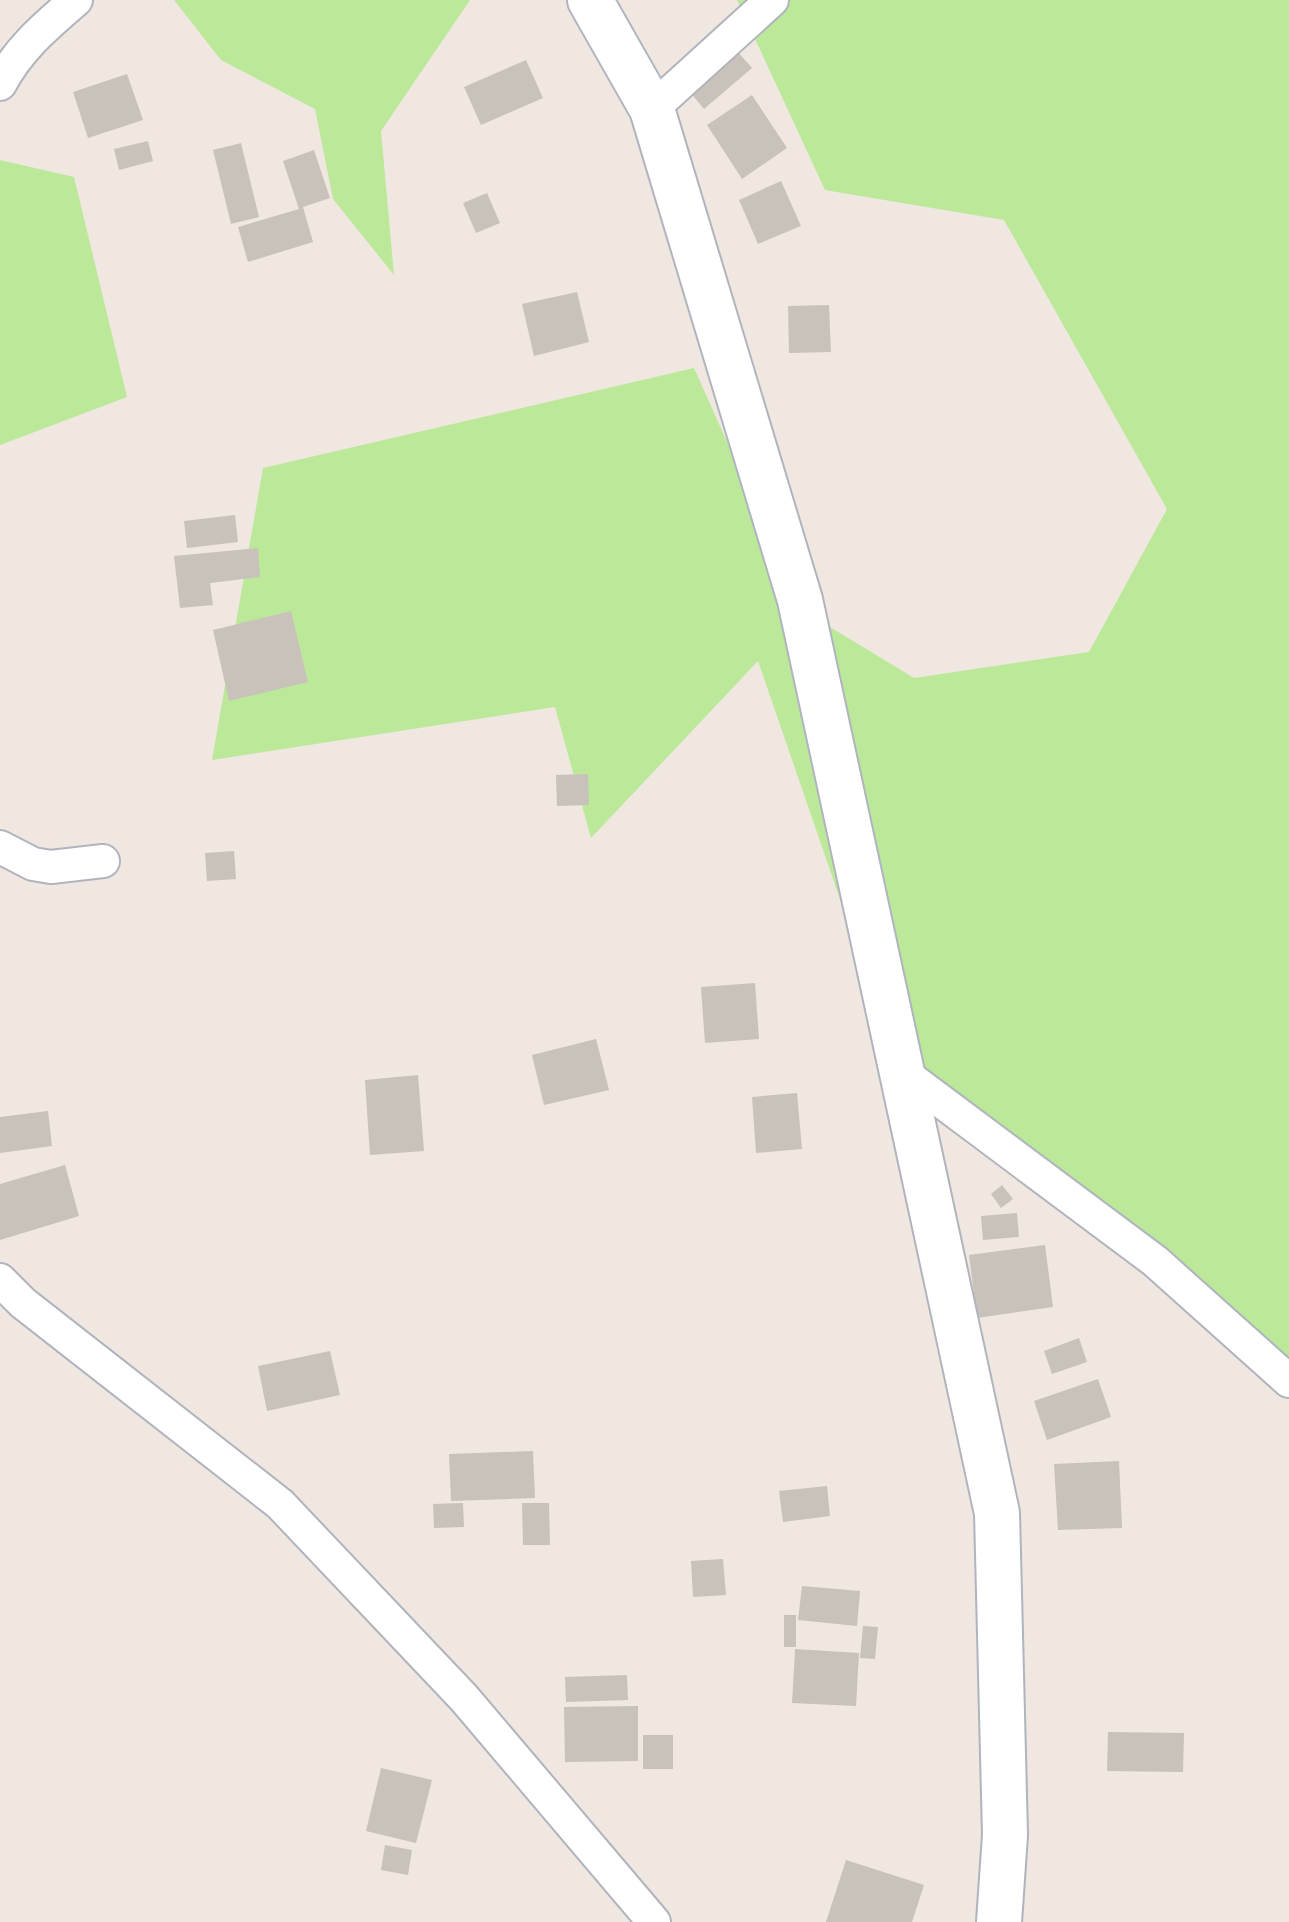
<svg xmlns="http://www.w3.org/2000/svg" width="1289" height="1922" viewBox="0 0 1289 1922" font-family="Arial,sans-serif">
  <rect width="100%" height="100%" fill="#efe7e0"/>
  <path fill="#bce89a" d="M174 0H470L381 131 394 275 333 199 315 109 221 60Z
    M737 0H1289V1389L1156 1271 903 1082 758 661 591 838 555 707 212 760 263 468 694 368 802 610 914 678 1089 652 1167 509 1004 220 825 190Z
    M0 160 74 177 127 397 0 445Z"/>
  <path fill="#c8c2bb" d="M737 51 752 68 704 109 690 92Z
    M526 60 543 98 481 125 464 87Z
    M127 74 143 120 88 138 73 92Z
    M752 95 787 148 742 179 707 125Z
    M148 141 153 161 119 170 114 149Z
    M241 143 259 217 231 224 213 150Z
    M314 150 330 198 303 207 313 242 248 262 238 227 299 209 283 161Z
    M781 181 801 226 758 244 739 200Z
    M487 193 500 223 476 233 463 203Z
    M577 292 589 342 534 356 522 304Z
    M829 305 831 352 789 353 788 306Z
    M235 515 238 542 187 548 184 521Z
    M258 548 260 577 210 583 213 605 180 608 174 556Z
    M291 611 308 682 229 701 213 630Z
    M588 774 589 805 557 806 556 775Z
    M234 851 236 879 207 881 205 853Z
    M755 983 759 1039 705 1043 701 987Z
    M596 1039 609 1090 544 1105 532 1055Z
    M418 1075 424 1151 370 1155 365 1080Z
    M797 1093 802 1149 756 1153 752 1097Z
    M48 1111 52 1146 0 1153V1117Z
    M65 1165 79 1216 0 1240V1184Z
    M1002 1185 1013 1199 1001 1208 991 1194Z
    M1017 1213 1019 1237 983 1240 981 1216Z
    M1045 1245 1053 1307 977 1318 969 1255Z
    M1079 1338 1087 1362 1052 1374 1044 1351Z
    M330 1351 340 1395 267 1411 258 1366Z
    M1098 1379 1111 1417 1047 1440 1034 1401Z
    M533 1451 535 1498 451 1501 449 1454Z
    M1119 1461 1122 1528 1058 1530 1054 1464Z
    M827 1486 830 1516 783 1522 779 1491Z
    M463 1503 464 1527 434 1528 433 1504Z
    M522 1503H549L550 1545H523Z
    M723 1559 726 1595 693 1597 691 1561Z
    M802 1586 860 1591 857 1626 798 1620Z
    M784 1615H796V1647H784Z
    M863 1626 878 1627 875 1659 860 1658Z
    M795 1649 859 1653 856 1706 792 1703Z
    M627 1675 628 1700 566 1702 565 1677Z
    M638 1706V1761L565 1762 564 1707Z
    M1108 1732 1184 1733 1183 1772 1107 1771Z
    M643 1735H673V1769H643Z
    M381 1768 432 1780 416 1843 366 1831Z
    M385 1845 412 1850 408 1875 381 1870Z
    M846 1860 924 1885 912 1922H826Z"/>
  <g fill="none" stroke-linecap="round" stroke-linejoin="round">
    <g stroke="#b0b4be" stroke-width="36">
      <path id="street" d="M0 84C19 48 46 26 76 0
        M652 109 772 0
        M0 847 33 864 51 867 103 861
        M902 1072 1155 1261 1289 1381
        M0 1280 23 1303 280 1504 464 1698 654 1922"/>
    </g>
    <g stroke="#b0b4be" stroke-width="48">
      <path id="secondary" d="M590 0 652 109 800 600 997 1513 1005 1835 999 1922"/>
    </g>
    <use href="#street" stroke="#fff" stroke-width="32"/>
    <use href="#secondary" stroke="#fff" stroke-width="44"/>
  </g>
</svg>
